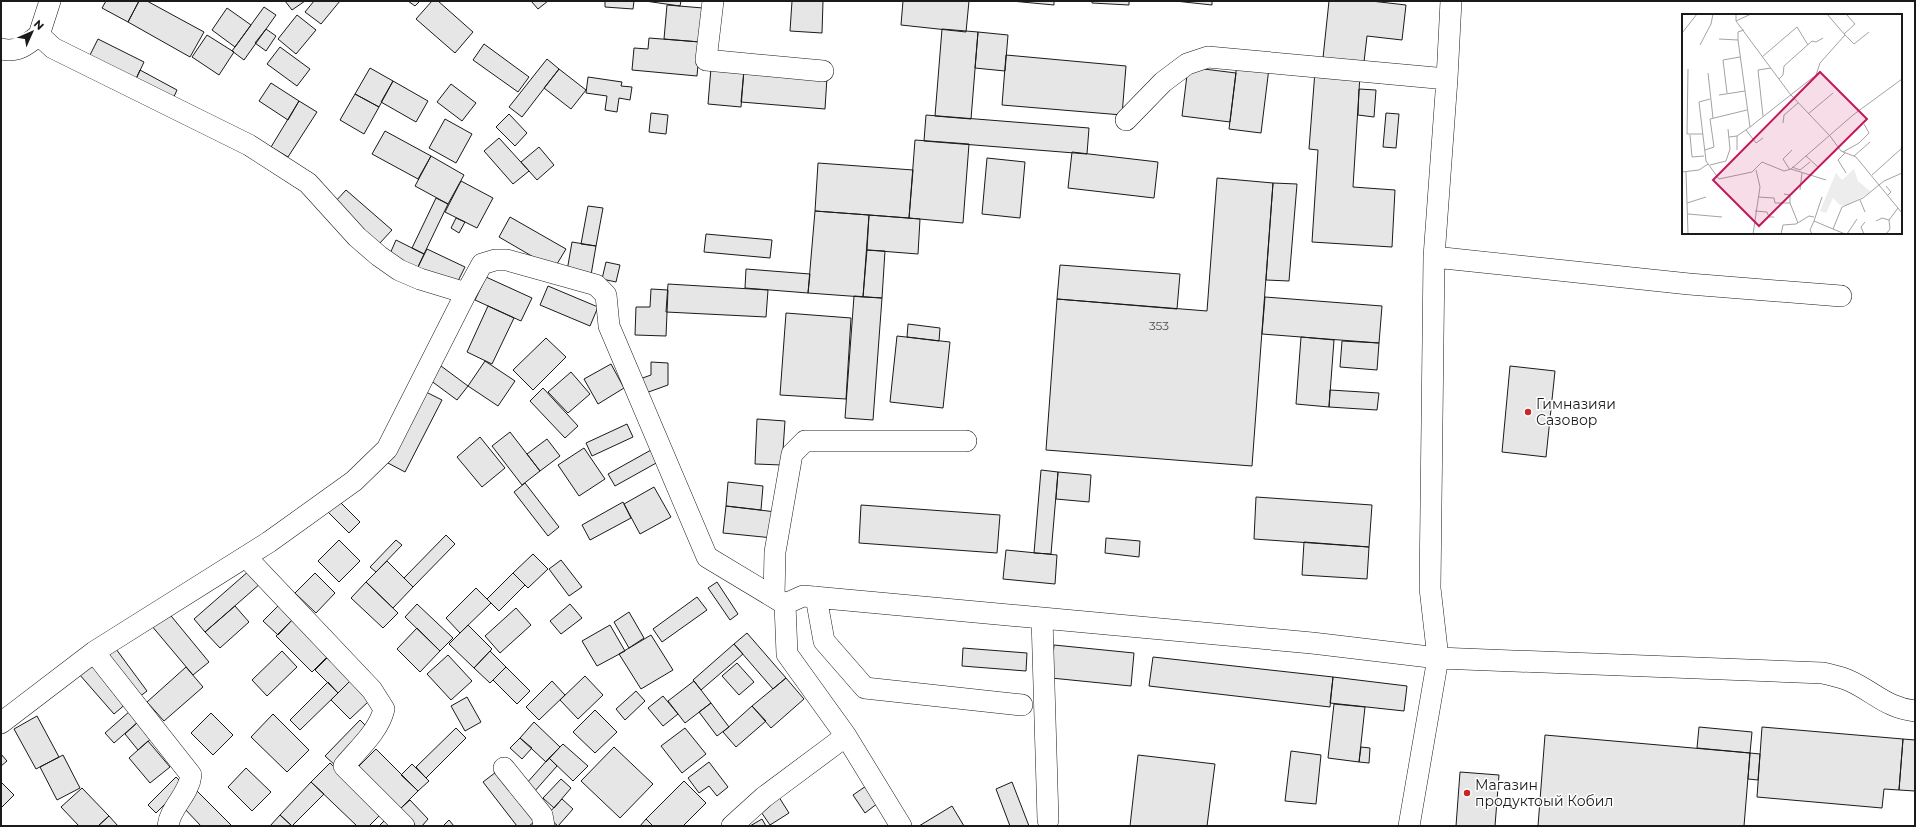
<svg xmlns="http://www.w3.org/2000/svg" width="1916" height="827" viewBox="0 0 1916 827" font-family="Montserrat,sans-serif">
  <rect width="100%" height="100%" fill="#fff"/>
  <path fill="#e6e6e6" stroke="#1a1a1a" d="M106 1H139L128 22 102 8Z
    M139 1H147L204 32 190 57 128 22Z
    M285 1H305L292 10Z
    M314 1H340L321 24 305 12Z
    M408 1H420L415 6Z
    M432 1H438L473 32 455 53 416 19Z
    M531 1H548L538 9Z
    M605 1H634L633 9 605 7Z
    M645 1H681L680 6Z
    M792 1H823L822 33 790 31Z
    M903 1H969L966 32 901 25Z
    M1011 1H1054V5Z
    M1092 1H1129V5L1092 3Z
    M1175 1H1212V5Z
    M1329 1H1371L1406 5 1402 40 1367 36 1364 62 1323 58Z
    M667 5 703 8 700 42 664 39Z
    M264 7 276 15 244 60 232 51Z
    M227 8 251 25 235 47 212 30Z
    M297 15 316 30 296 54 278 39Z
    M266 29 276 36 266 51 255 43Z
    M942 29 978 32 971 119 935 116Z
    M978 32 1008 35 1005 71 975 68Z
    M207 35 234 52 219 75 192 57Z
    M649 38 700 42 697 76 632 70 634 48 648 49Z
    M98 39 144 62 136 79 89 57Z
    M484 44 529 77 518 92 473 60Z
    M280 47 310 69 297 86 267 64Z
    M1006 55 1126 66 1122 115 1002 105Z
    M547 59 559 69 522 117 509 107Z
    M1237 64 1269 68 1261 133 1229 129Z
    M1188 67 1236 73 1230 122 1182 116Z
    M370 68 393 81 379 107 355 94Z
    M711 68 744 70 741 107 708 104Z
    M559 69 586 90 571 109 544 88Z
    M140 70 177 90 172 101 135 81Z
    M744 70 827 77 825 109 741 102Z
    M1315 71 1360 75 1353 187 1395 190 1392 247 1312 242 1318 150 1309 149Z
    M588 77 622 82 621 86 632 87 630 100 619 98 617 112 605 110 607 96 586 93Z
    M393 81 428 101 416 122 381 102Z
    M271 83 299 101 288 120 259 101Z
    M451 84 476 103 462 121 437 102Z
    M1359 89 1376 90 1374 117 1358 115Z
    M355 94 379 107 364 134 340 120Z
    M299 101 317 112 288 157 271 147Z
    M651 113 668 115 666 134 649 132Z
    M1386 113 1399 114 1396 148 1383 147Z
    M509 114 527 133 515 146 496 127Z
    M926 115 1089 128 1087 154 924 141Z
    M445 119 472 134 456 163 429 148Z
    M385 131 431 156 418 179 372 154Z
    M499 138 529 171 513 184 484 151Z
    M915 140 969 144 963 223 909 218Z
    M539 147 554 165 537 180 521 162Z
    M1072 152 1158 162 1154 198 1068 188Z
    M431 156 464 175 448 204 415 186Z
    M987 158 1025 162 1020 218 982 214Z
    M818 163 913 170 909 218 815 211Z
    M1217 178 1273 183 1252 466 1046 450 1057 299 1207 311Z
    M461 181 493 198 477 228 445 212Z
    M1273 183 1297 184 1289 281 1266 280Z
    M346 190 392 230 379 244 334 203Z
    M436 198 448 204 424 254 412 248Z
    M588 206 603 208 596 246 581 244Z
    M815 211 869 215 863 297 808 293Z
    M869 215 920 219 918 254 867 250Z
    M510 217 566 249 554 269 499 237Z
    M456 218 465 222 459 233 451 228Z
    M706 234 772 240 770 258 704 252Z
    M396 240 424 254 417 269 389 256Z
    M572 242 596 246 591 275 567 271Z
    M427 249 465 267 455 287 417 269Z
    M867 250 885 251 882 298 863 297Z
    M606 262 620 265 616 282 602 279Z
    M1060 265 1180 274 1177 309 1057 299Z
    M746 269 810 274 808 293 745 288Z
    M486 277 532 298 521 321 475 300Z
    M668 284 768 290 766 317 666 312Z
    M548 286 598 307 590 326 540 305Z
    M651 289 668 290 666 336 635 335 636 307H650Z
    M854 296 882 298 873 420 845 418Z
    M1265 297 1382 306 1379 343 1262 334Z
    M488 306 514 318 492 364 467 352Z
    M786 313 851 318 846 399 780 395Z
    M908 324 940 328 939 341 907 337Z
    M897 336 950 342 943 408 890 402Z
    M1301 337 1334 340 1329 407 1296 404Z
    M546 338 566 357 533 390 513 370Z
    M1342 341 1379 343 1377 370 1340 367Z
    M485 361 515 381 498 406 468 386Z
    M651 362 668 363V385L643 394 637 380 651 375Z
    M611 364 624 388 598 404 584 379Z
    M441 366 468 386 457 400 430 380Z
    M1510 366 1555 371 1546 457 1502 452Z
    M571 372 590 394 568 413 548 392Z
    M543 388 578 426 565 438 530 401Z
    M1330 390 1379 393 1377 410 1329 407Z
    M424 391 442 400 405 472 386 462Z
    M757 419 785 421 782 465 755 464Z
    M627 424 633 437 592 456 586 443Z
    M510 432 540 471 522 485 492 446Z
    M480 437 505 468 482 487 457 457Z
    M547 439 560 456 540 471 527 454Z
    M584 448 605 479 579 496 558 465Z
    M651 450 658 462 615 486 608 474Z
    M1041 470 1058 472 1051 554 1034 553Z
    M1058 472 1091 475 1089 502 1056 499Z
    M728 482 763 486 761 510 726 506Z
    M525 483 559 527 548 536 514 492Z
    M654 487 671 517 640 534 624 504Z
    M1256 497 1372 505 1369 547 1254 539Z
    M338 500 360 522 349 533 327 511Z
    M623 502 631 518 590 540 582 525Z
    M861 505 1000 515 997 553 859 543Z
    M726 506 776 512 773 538 723 533Z
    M446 535 455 544 413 587 404 578Z
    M1106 538 1140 541 1139 557 1105 553Z
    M339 540 360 561 339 582 318 561Z
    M396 540 402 545 376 572 370 567Z
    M1304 542 1369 547 1367 579 1302 575Z
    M1006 550 1057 555 1055 584 1003 579Z
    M533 554 548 569 528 588 513 573Z
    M561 560 582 587 569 596 549 569Z
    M387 561 413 587 393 608 366 582Z
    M250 570 261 583 205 632 194 619Z
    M315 573 335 593 316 613 295 593Z
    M513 573 525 585 499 611 487 599Z
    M366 582 398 613 383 628 351 598Z
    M717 582 738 614 730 620 708 588Z
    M476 588 491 603 460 633 446 618Z
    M697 597 707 610 662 642 653 629Z
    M281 603 295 617 278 635 263 621Z
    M417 604 453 638 440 651 405 617Z
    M570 604 582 618 561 634 550 621Z
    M235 606 249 622 220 648 205 632Z
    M516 608 531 625 500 653 485 636Z
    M167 611 209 662 193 675 151 625Z
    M629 612 644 638 629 648 614 622Z
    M295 617 331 653 312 672 276 636Z
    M468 625 492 649 474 668 449 644Z
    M610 625 625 651 597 666 582 641Z
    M417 628 440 651 420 672 397 649Z
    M747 633 786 678 773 689 734 644Z
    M651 635 673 670 641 689 619 654Z
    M734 644 743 654 701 690 693 680Z
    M1054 645 1134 653 1131 686 1051 678Z
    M963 648 1027 653 1026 671 962 666Z
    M116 649 147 691 139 697 108 656Z
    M282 651 297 667 267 696 252 680Z
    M490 651 506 667 490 683 474 668Z
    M448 655 472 681 451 700 427 674Z
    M1153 657 1333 677 1330 707 1149 686Z
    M327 658 350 681 338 693 315 670Z
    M93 662 128 702 114 714 79 674Z
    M737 663 754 682 739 695 722 676Z
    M186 667 203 687 164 721 147 702Z
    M506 667 530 691 517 704 493 680Z
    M585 676 603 695 578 719 560 700Z
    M1333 677 1407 686 1404 711 1330 703Z
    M786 678 804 699 771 728 752 706Z
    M350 681 369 701 350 719 331 700Z
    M552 681 565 695 539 720 526 707Z
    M694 681 711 703 685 723 668 701Z
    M328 682 338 693 300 730 290 720Z
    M636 691 645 701 625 720 616 709Z
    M663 696 678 714 663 726 648 708Z
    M467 697 481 722 465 731 451 706Z
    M711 703 729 727 717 736 699 712Z
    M1334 704 1365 707 1359 762 1328 758Z
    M752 706 766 721 736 747 723 732Z
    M595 710 617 732 595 753 573 732Z
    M130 711 139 721 114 743 105 733Z
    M211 713 233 735 213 755 191 733Z
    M273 714 309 750 287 772 251 737Z
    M37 716 59 757 36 769 14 729Z
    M360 720 370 730 336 766 325 756Z
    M139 721 153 737 138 750 125 734Z
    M534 722 560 747 546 762 520 738Z
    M1699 727 1752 732 1750 753 1697 748Z
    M1762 727 1903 739 1899 790 1884 789 1882 808 1757 797Z
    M456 728 466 738 426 778 416 767Z
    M685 728 706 754 682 773 661 746Z
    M1545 735 1750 753 1744 826H1538Z
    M520 738 532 748 522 759 510 748Z
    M1903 739 1915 740V791L1899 790Z
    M148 741 170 767 150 783 129 758Z
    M563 744 588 766 573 781 549 758Z
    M614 747 653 784 620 818 581 781Z
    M1361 747 1370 748 1369 763 1359 762Z
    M376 749 418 791 400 809 358 767Z
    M1291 751 1321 755 1316 804 1285 801Z
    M1750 753 1760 754 1758 780 1748 779Z
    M1 754 7 761 1 766Z
    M63 755 80 788 57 800 40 767Z
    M1138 755 1215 764 1207 826H1130Z
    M549 758 557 766 534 792 526 784Z
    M709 762 728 787 717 796 709 786 699 793 688 778Z
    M330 763 382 813 369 826H357L311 782Z
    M412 764 429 781 418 791 401 775Z
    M246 768 271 792 252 811 228 787Z
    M500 769 538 819 529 826H517L483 782Z
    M1460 772 1499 775 1495 826H1456Z
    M176 777 184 785 156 813 148 805Z
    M561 779 571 788 554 808 543 798Z
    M684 781 706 803 683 826H653L646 819Z
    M1 782 14 795 1 808Z
    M311 782 324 794 292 826 280 815Z
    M1012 782 1029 826H1010L996 789Z
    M866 786 878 803 865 813 853 795Z
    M82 788 109 816 98 826H79L61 807Z
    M197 791 232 826H201L182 806Z
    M777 794 789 813 770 825 757 806Z
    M562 799 573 809 558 826 546 816Z
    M410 800 428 819 422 826H416L400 809Z
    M952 806 964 826H919Z
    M280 815 292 826H270Z
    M109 816 118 826H98Z
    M386 819 393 826H379Z
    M646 819 653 826H640Z
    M762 819 766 826H750Z
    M449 820 454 826H443Z"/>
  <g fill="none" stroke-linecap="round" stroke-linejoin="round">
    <g stroke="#1a1a1a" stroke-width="22">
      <path id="minor" d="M50 1 39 35 53 48 249 145 308 183 357 237 379 256 399 270 420 279 466 293 482 264 495 260H507L596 285 606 295 609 326 707 557 785 604 803 596 1312 643 1438 658 1823 673C1831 675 1841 677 1850 681 1874 692 1887 708 1915 711
        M713 1 706 60 823 71
        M1 49C17 53 27 45 39 35
        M1126 120 1163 82 1187 64 1208 57 1447 79
        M1434 257 1689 284 1841 296
        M246 557 372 690 384 709C379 731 358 749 344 766L404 826
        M774 597 775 552 792 454 805 441H966
        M816 597 824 641 865 688 1022 705
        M785 604 787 654 846 736 901 826
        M1042 618 1048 820
        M94 652 191 775C189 795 170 807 168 826
        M1 723 94 652 269 542 354 481 387 449 466 293
        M504 768 542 815 544 826
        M732 826 764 797 846 736
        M1409 826 1438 658 1430 588 1434 257 1447 79 1451 1"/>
    </g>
    <use href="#minor" stroke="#fff" stroke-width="21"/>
  </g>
  <g fill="#c62828" stroke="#fff" stroke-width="1.5">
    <circle cx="1528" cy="412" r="4"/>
    <circle cx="1467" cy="793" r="4"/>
  </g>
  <g text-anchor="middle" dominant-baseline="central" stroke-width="3" stroke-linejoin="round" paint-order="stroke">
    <g font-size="12" fill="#4d4d4d">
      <text x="1159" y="325">353</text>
    </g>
    <g font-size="14" fill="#1a1a1a" stroke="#fff" text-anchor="start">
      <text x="1536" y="404">Гимназияи<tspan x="1536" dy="16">Сазовор</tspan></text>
      <text x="1475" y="785">Магазин<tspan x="1475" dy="16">продуктоый Кобил</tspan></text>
    </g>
  </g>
  <g transform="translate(1682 14)">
    <rect width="220" height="220" fill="#fff"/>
    <path d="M172 155 176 167 189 178 165 191H158L151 184 144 199 138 197 154 159 160 166Z" fill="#ededed"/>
    <path fill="none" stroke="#a3a3a3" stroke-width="1" d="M54 0V7L108 80 148 122 159 137 174 143 220 199M54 7 69 0M62 16 56 18V26L68 113 134 61 138 49 163 21 145 0M0 19 15 0M162 20 173 10 164 0M163 21 172 30 187 18M37 25 56 26M18 31 29 10 31 0M80 43 115 13 126 31M6 55 5 120H21M26 59 31 104M97 65 101 61 102 52 130 27 134 28 141 24M45 79 41 46 58 43M37 81 63 77M28 85 17 88 24 147 37 165 70 158 80 148 102 157 109 155 171 101 220 65M126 100 151 79M81 102 76 56 89 54M101 109 102 101 116 89M64 116 74 129 81 124M8 121 10 143 22 142M47 123 55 122 68 113M23 136 32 133 28 105 65 96M55 136V122M161 138 177 129 187 119 182 110M163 139 156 146 164 159M124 142 136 153M172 142 188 128M28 151 44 147 48 135 46 115M110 153 118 156 128 148M109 155 144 166M108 156 101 145 110 136M0 158 17 156 26 150M4 158 6 220M190 161 220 134M204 172 209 178 206 181M118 176 120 159M102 180 108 181V189M76 183 92 184 93 189H108L116 209M140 183 132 207 163 220M178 186 183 198M5 189 24 183M73 197 85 198 87 203H92M6 200 40 203M194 207 200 204 207 206M151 215 160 193 181 184 202 167 220 159M71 220 78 173 74 156M99 220 101 211 114 210 127 202 132 203M130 220 128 216 132 207M165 220 175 205M182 220 179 213 183 208M204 220 208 215 207 206 216 194"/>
    <path fill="#c2185b" fill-opacity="0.15" stroke="#c2185b" stroke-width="2" d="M138 58 185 105 77 212 31 166Z"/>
    <rect width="220" height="220" fill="none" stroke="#1a1a1a" stroke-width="2"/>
  </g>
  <rect width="1916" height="827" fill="none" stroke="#1a1a1a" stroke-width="4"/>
  <g transform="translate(32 32) rotate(45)" stroke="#ffffff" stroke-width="3" paint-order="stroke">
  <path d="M0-3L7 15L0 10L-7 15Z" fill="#1a1a1a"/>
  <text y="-6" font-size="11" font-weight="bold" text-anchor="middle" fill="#1a1a1a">N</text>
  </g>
</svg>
